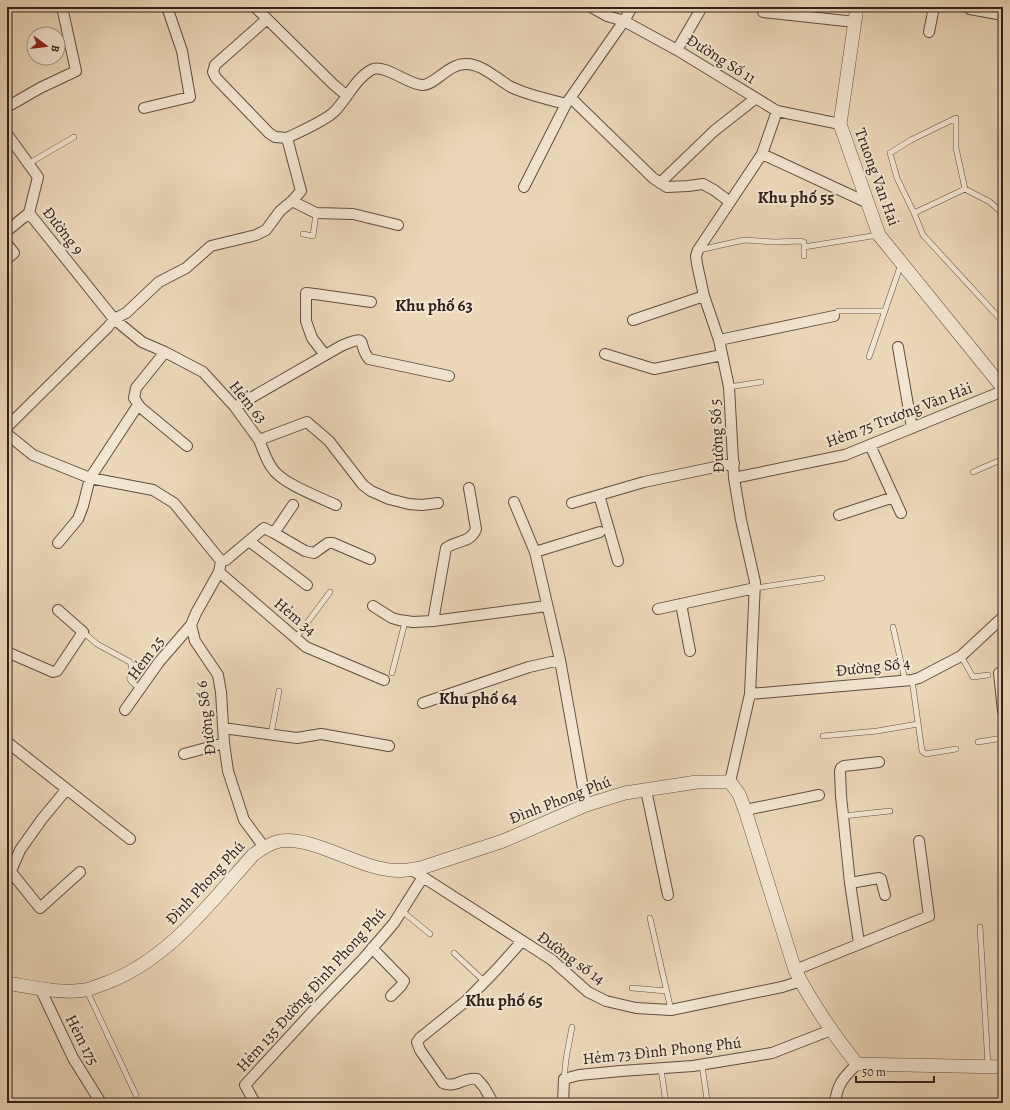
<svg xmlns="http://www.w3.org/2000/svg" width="1010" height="1110" viewBox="0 0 1010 1110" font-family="Alegreya,serif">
  <rect width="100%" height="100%" fill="#ecd8b9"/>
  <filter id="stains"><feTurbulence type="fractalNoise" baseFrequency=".005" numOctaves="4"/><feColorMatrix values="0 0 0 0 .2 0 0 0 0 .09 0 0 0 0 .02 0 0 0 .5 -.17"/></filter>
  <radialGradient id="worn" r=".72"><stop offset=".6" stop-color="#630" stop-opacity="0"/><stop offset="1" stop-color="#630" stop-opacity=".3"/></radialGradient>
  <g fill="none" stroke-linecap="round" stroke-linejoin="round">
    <g stroke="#604e42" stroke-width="6">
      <path id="service" d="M28 164 74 137
        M965 189 956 148V118L911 140 890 153 897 178 914 213 923 235 1003 322
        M914 213 965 189 990 202 1003 214
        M303 234 313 236 316 213
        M804 247 878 235
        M699 250 744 240 775 242 801 241 804 242V256
        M834 316 838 311H885
        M869 357 901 264
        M729 387 761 382
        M973 472 1003 459
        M755 588 822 578
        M893 627 905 680
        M83 632 97 644 130 662 132 668C127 681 130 681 141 689
        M295 639 330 592
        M961 656 973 677 988 675
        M392 673 405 622
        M912 680 922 751 926 754 956 749
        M271 734 279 691
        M823 736 877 731 918 724
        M978 742 1003 738
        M843 816 890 811
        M402 911 430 934
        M650 918 671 1010
        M980 927 988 1066
        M454 953 485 982
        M632 988 666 991
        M87 991 136 1095
        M702 1065 707 1100
        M661 1069 666 1103
        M564 1079 566 1059 572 1027"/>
    </g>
    <g stroke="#604e42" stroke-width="12">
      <path id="minor" d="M255 7 333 84 347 96
        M591 7 607 16 624 21 677 50 777 111 840 124
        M970 9 1003 15
        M763 12 855 22
        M267 19 215 65 213 72 216 78 269 133 275 137 287 138
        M929 32 934 7
        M677 50 702 7
        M571 98 653 178 667 187 688 186 703 184 714 190 730 202
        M7 107 40 88 76 71 62 7
        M144 108 190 97 182 51 167 7
        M7 134 38 177 29 213
        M762 154 868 203
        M660 183 714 131 756 98
        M524 187 566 104
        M292 201 316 213 353 214 398 225
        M29 213 114 319 142 342 165 352 203 372 235 407 259 440 307 422 329 441 363 485 371 491 389 499 409 504 422 505 438 503
        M7 231 29 213
        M7 244 14 253 7 259
        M633 320 704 296
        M719 340 834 316
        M898 347 912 428
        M165 352 136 388 134 398 140 407 187 446
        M605 354 654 369 722 355
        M325 355 312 338 306 321V293L315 294 371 302
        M235 407 341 346C371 333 356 344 369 359L449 376
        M7 427 108 327 114 319 126 313 159 282 186 268 211 246 256 235 266 230 280 211 292 201 301 191 287 138C299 132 327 120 335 111 347 99 355 79 371 70 384 63 407 84 422 85 434 86 448 64 465 64 481 63 497 79 511 87 528 95 547 99 566 104L624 21 632 7
        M7 434 33 455 90 478 153 490 174 503 221 561 219 572 196 613 191 625 195 641 218 675 221 692 224 743 228 771 244 820 264 847
        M259 440C263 449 266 460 272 468 281 483 319 497 336 505
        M870 445 901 513
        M734 478 845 455 1003 391
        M599 495 618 561
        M514 502 535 552
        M572 503 644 482 734 463
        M839 515 894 497
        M274 533 305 551 314 553 328 543H333L370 559
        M249 541 307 585
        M58 543 78 519 83 506 90 478 138 405
        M221 561 226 560 264 528 274 533 293 505
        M219 572 306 647 384 680
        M681 604 690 651
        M373 606 392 618 399 620 413 622 433 621 547 606
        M658 609 755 588
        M433 621 446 548C457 540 471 543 476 529L469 488
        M7 652 53 672 57 671 83 632 58 610
        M999 673 1003 711
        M750 694 912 680 919 678 961 656 1003 617
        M423 703 529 667 560 660
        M125 710 159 662 191 625
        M223 728 297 738 321 734 389 746
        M7 742 130 839
        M184 754 224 743
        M730 782 750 694 755 582 741 520 734 478 729 387 719 340 704 296 697 264 696 256 698 250 762 154 777 111
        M646 790 668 895
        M586 805 560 660 535 552 600 532
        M745 810 819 795
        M412 870 552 960 588 992 606 1001 636 1008 671 1010 782 987 801 981
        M11 872 40 908 80 872
        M7 880 20 850 42 819 66 790
        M850 883 879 878 881 879 885 895
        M859 943 850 883 841 796 840 771 841 768 844 766 879 762
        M372 948 404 981 401 986 391 996
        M795 970 929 916 919 841
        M40 988 73 1058 101 1103
        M255 1103 245 1085 313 1011 364 958 394 923 423 877
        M493 1103 484 1087 477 1079C465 1076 455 1089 443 1083L420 1050 417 1042 420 1038 466 1001 497 969 522 941
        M563 1103 564 1079 579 1075 621 1071 693 1066 772 1053 831 1030
        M835 1103C837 1084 844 1077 857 1064"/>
    </g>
    <g stroke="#604e42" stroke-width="14">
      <path id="tertiary" d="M857 7 840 124 879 235 1003 388
        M7 983C32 987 60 994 85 990 92 989 99 985 106 983 168 960 210 903 253 855 261 849 270 843 280 841 310 836 353 864 384 869 398 872 410 870 424 867L503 841 586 805 625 793 697 782H730L739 794 745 810 795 970C812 1004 834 1035 857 1064L1003 1067"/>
    </g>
    <use href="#service" stroke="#f3e6d2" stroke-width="5"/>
    <use href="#minor" stroke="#f3e6d2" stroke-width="10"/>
    <use href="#tertiary" stroke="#f3e6d2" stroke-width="13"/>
  </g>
  <g text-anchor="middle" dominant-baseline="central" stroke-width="4" stroke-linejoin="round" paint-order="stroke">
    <g font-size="16" fill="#32201a" stroke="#f3e6d2">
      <text transform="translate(721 59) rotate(32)">Đường Số 11</text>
      <text transform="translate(877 177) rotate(70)">Truong Van Hai</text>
      <text transform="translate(63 231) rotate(52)">Đường 9</text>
      <text transform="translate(248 402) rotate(51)">Hẻm 63</text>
      <text transform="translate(899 415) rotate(-21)">Hẻm 75 Trương Văn Hải</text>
      <text transform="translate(717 436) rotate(-93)">Đường Số 5</text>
      <text transform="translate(295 617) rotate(40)">Hẻm 34</text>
      <text transform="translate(146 658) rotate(-53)">Hẻm 25</text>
      <text transform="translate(873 667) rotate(-6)">Đường Số 4</text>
      <text transform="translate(206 718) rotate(-97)">Đường Số 6</text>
      <text transform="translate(560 800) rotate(-21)">Đình Phong Phú</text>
      <text transform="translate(205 883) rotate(-47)">Đình Phong Phú</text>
      <text transform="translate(571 958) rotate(36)">Đường số 14</text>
      <text transform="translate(311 990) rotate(-48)">Hẻm 135 Đường Đình Phong Phú</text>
      <text transform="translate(82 1040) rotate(63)">Hẻm 175</text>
      <text transform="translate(662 1051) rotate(-6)">Hẻm 73 Đình Phong Phú</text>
    </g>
    <g font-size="17" font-weight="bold" fill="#32201a" stroke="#f3e6d2">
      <text x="796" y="197">Khu phố 55</text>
      <text x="434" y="305">Khu phố 63</text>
      <text x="478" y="698">Khu phố 64</text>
      <text x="504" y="1000">Khu phố 65</text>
    </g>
  </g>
  <rect width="1010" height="1110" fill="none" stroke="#ecd8b9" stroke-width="24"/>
  <rect x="8" y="8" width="994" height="1094" fill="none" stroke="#32201a" stroke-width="2"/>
  <rect x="12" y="12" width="986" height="1086" fill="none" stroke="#32201a"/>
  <g transform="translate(46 46) rotate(105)"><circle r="19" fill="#f3e6d2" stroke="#a69788"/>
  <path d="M0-3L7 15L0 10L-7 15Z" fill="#8f2418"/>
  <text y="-6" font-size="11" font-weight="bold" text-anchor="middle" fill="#32201a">B</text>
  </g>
  <path d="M856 1076v6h78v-6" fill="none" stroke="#32201a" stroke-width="2"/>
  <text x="862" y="1076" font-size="12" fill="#32201a" stroke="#f3e6d2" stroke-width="3" paint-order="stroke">50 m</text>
  <rect width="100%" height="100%" filter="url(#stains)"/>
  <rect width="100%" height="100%" fill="url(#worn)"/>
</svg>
